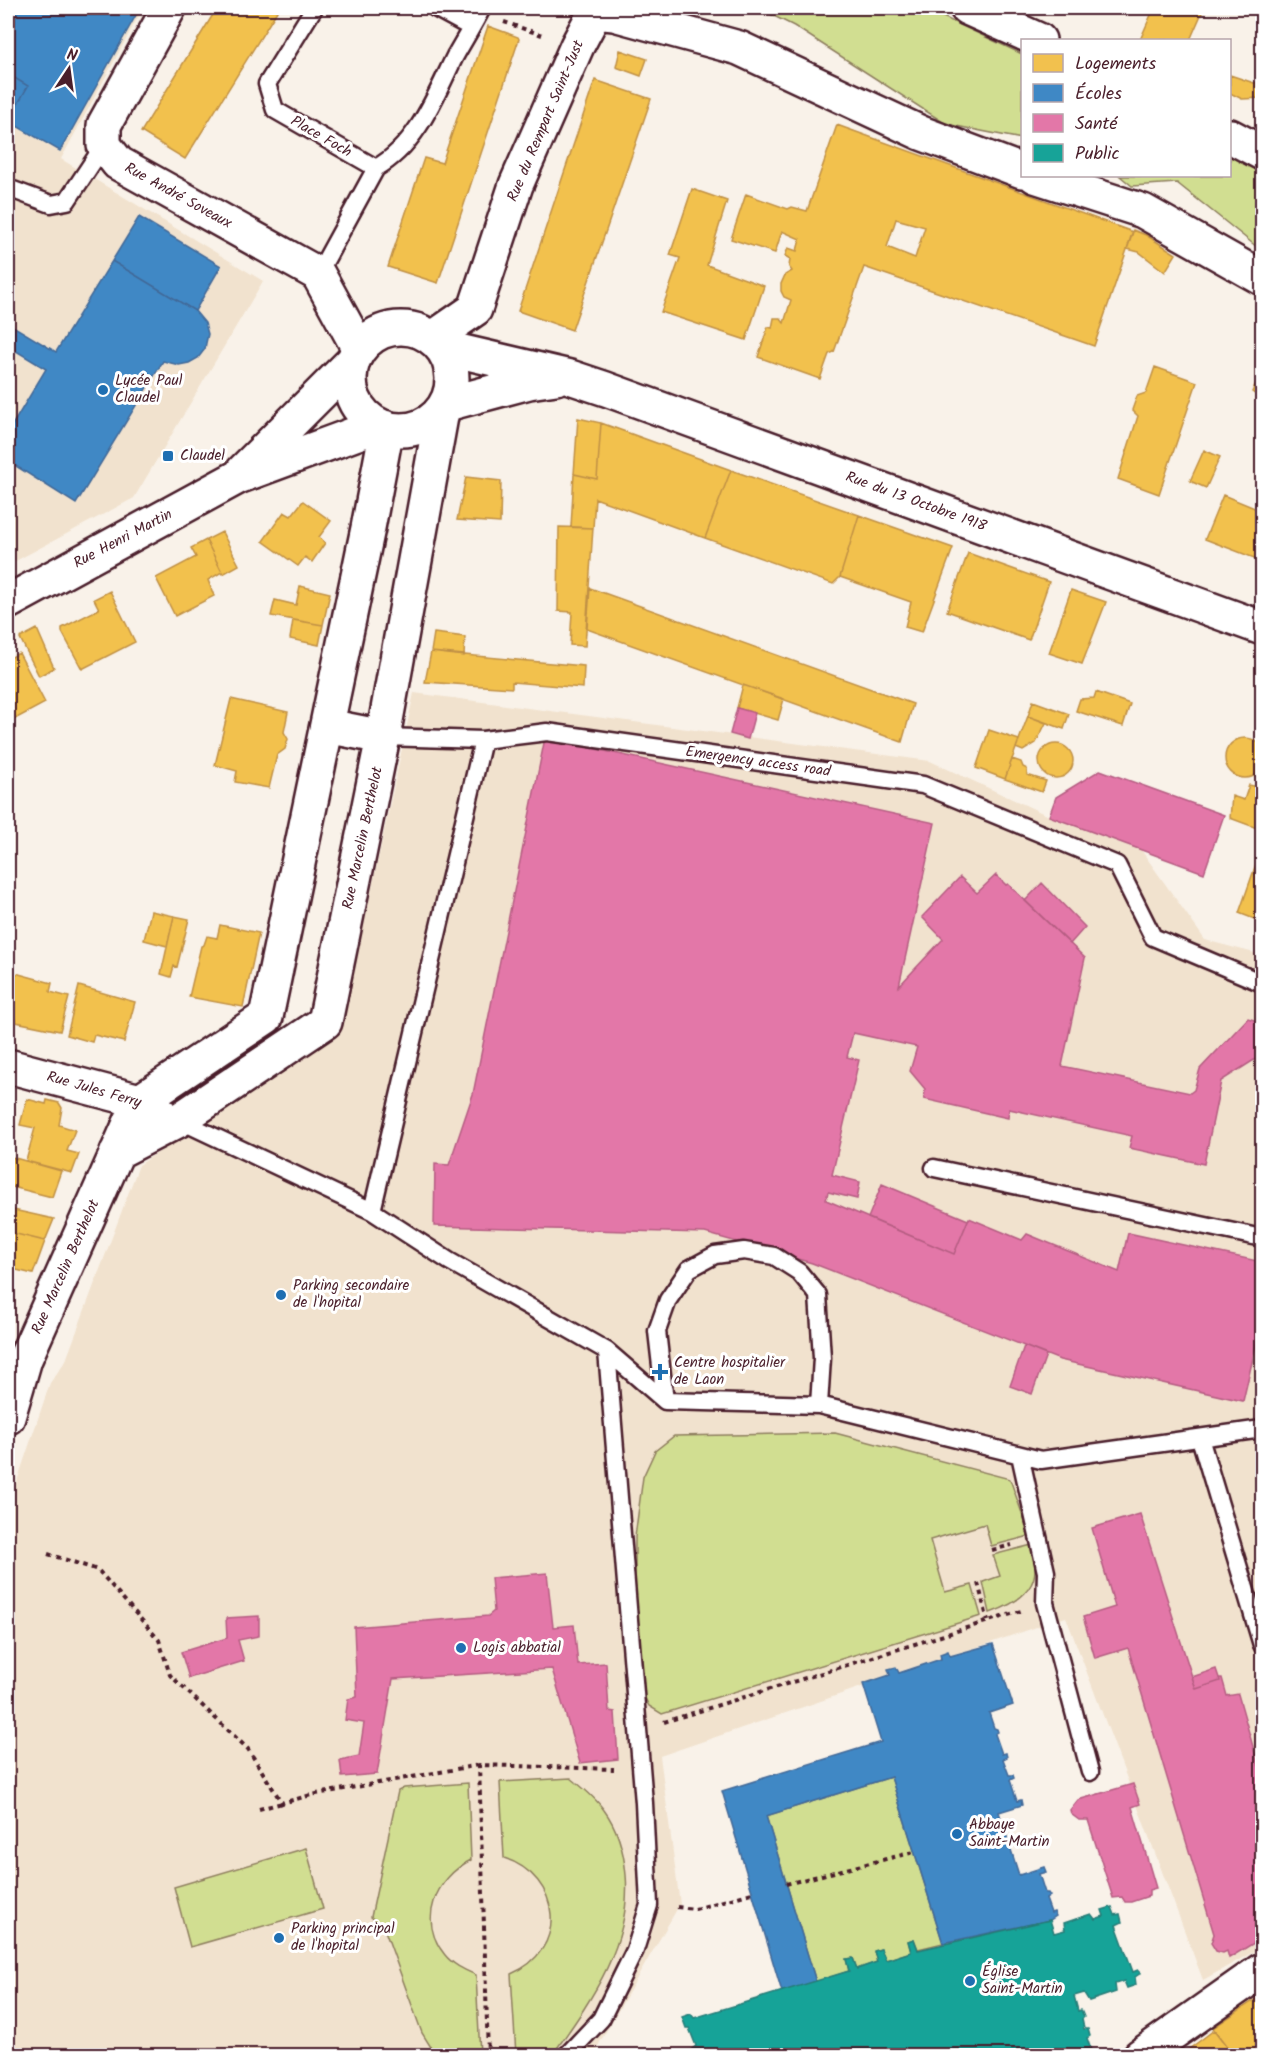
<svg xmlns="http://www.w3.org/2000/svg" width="1270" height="2063" viewBox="0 0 1270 2063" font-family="Kalam,sans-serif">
  <rect width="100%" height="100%" fill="#f9f2e9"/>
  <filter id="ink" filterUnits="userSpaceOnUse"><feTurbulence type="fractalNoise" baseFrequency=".0167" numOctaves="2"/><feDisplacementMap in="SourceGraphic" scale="12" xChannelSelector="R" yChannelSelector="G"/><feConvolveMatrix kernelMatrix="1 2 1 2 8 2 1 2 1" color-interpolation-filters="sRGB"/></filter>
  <g filter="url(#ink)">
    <path fill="#f1e2ce" d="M8 8H143L61 159 263 281 134 498 8 565Z
      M414 693 930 761 1049 816 1141 850 1205 940 1262 955V1477L1258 1482 1262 1496V1947L1203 1980 1066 1617 660 1756 680 1904 600 2042 595 2055 8 2056V1508L50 1383 66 1360 139 1165 341 1031Z"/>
    <path fill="#d1de91" stroke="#8e7e5e" stroke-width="1.5" d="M758 8H924L1022 54V139L946 124 794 26Z
      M1230 155 1262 171V251L1177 183 1132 186 1120 176H1230Z
      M835 1433 1010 1479 1030 1536 991 1546 985 1524 930 1540 945 1592 972 1585 981 1616 662 1714 649 1706 640 1688 635 1616V1537L643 1477 655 1451 674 1436Z
      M1032 1545C1033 1553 1036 1561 1035 1569 1035 1593 1010 1606 990 1613L983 1582 1000 1576 993 1555Z
      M891 1777 943 1943 918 1949 914 1939 908 1941 911 1952 886 1960 880 1949 874 1952 877 1962 857 1969 853 1958 846 1959 849 1971 816 1982 766 1816Z
      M571 1778C582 1787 595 1797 604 1810 618 1829 624 1852 626 1875 632 1944 591 2000 553 2054L516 2055 511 1974C569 1950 562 1877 504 1858L500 1782Z
      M468 1783 471 1860C435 1878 417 1921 445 1955 453 1965 465 1970 476 1975L480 2055H443L432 2049 422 2033 384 1928 371 1917 398 1791 404 1788Z
      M306 1848 323 1909 190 1947 174 1887Z"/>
    <path fill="#f2c14e" stroke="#c09044" stroke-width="1.5" fill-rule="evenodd" d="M217 8H279L185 159 141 132Z
      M1154 8H1204L1190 40H1140Z
      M488 26 518 37 519 39 438 283 388 267 424 158 442 163Z
      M620 50 647 59 641 76 616 67Z
      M1230 75 1254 83 1262 81V98L1242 99 1230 93Z
      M595 80 651 99 572 330 518 311Z
      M837 125 1133 232 1094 346 864 267 834 352 829 354 820 379 758 357 768 327 772 328 774 318H780L784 323 791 300 784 297 781 291V284L785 275 792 271 789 267 790 259 785 256 788 248 797 251 800 239 782 231 775 253 731 239 746 194 788 209 792 207 807 211ZM896 219 925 227 915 258 887 247Z
      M692 189 727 201 707 265 764 286 746 340 661 312 680 258 670 255Z
      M1133 230 1146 235 1176 254 1165 272 1139 252 1127 249Z
      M1155 367 1197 382 1159 494 1118 479 1138 416 1132 410 1137 396 1146 393Z
      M1262 370V399L1252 392Z
      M578 418 601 423 597 479 574 474Z
      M601 423 731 470 705 538 595 498 593 528 571 527 574 474 597 479Z
      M1204 450 1220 457 1206 488 1190 481Z
      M731 470 859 515 840 577 833 584 705 538Z
      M466 477 501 481 500 523 457 520Z
      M1223 495 1262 511V561L1205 539Z
      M303 501 331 521 319 537 325 543 312 562 305 557 298 566 263 541 284 512 291 516Z
      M859 515 953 548 922 632 905 627 911 602 840 577Z
      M559 527 593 528 585 646 570 645 572 612 558 611Z
      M222 532 239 565 223 574 206 540Z
      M206 540 222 572 208 580 214 596 175 616 156 578 196 557 191 548Z
      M968 553 1049 582 1029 640 947 611Z
      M300 586 330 593 323 625 271 616 275 600 296 605Z
      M590 588 913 704 902 742 587 629Z
      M1071 590 1106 602 1082 664 1049 653Z
      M110 591 135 642 82 669 62 632V628L99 609 94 599Z
      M293 620 323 625 319 645 290 639Z
      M37 629 54 668 39 676 20 638Z
      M434 633 465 637 464 656 431 652Z
      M431 652 584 666 583 688 512 682V688L425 682Z
      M19 653 45 703 15 719 8 708V659Z
      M743 685 784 699 778 720 737 708Z
      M1096 692 1130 704 1123 726 1076 711 1080 699 1094 698Z
      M231 699 288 712 284 732 288 739 285 749 277 755 269 788 235 782 237 771 215 765Z
      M1033 701 1069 714 1064 729 1028 716Z
      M1028 716 1046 723 1036 743 1023 751 1016 748Z
      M989 730 1019 740 1005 779 976 768Z
      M1225 758a20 20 0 1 1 40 0a20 20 0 1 1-40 0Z
      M1039 761a17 17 0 1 1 34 0a17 17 0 1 1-34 0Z
      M1012 759 1021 762 1023 767 1027 769V775L1046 781 1042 792 1005 779Z
      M1262 776V830L1230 818 1232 796 1244 800 1249 785 1259 787Z
      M1262 847V922L1239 913Z
      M151 911 174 916 167 946 144 940Z
      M174 916 189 919 177 967 174 966 171 977 161 974Z
      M220 925 259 933 243 1007 189 997 201 946 204 945 207 936 217 938Z
      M8 971 52 983 50 992 69 997 60 1031 16 1022 15 1019 8 1017Z
      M79 986 135 1002 124 1042 94 1035 92 1042 67 1035Z
      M27 1099 46 1104 47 1100 59 1103 62 1108 59 1125 75 1130 67 1151 79 1154 72 1173 26 1161 35 1128 20 1125Z
      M8 1156 61 1171 52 1197 8 1186Z
      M9 1209 54 1219 45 1241 8 1232Z
      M8 1232 45 1241 33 1274 8 1268Z
      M1262 1995V2051L1258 2056H1234L1213 2028Z
      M1214 2030 1234 2056H1180Z"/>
    <path fill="#3f88c5" stroke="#426897" stroke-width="1.5" d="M8 8H140L60 151 8 121 28 86 8 74Z
      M8 74 28 86 8 121Z
      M139 217 221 266 195 311 112 261Z
      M112 261 195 311 205 323 208 334 206 343 205 349 198 358 189 363 179 365 163 361 76 504 8 461V432L46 369 8 346V323L56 352Z
      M993 1644 1013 1705 989 1713 994 1728 997 1729 998 1732 995 1734 1002 1754 1006 1753 1007 1757 1003 1759 1009 1775H1013L1014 1778 1010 1780 1017 1801 1021 1800 1022 1805 999 1812 1019 1875 1044 1867 1046 1872 1039 1874 1045 1893H1048L1050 1896 1046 1899 1051 1913 1054 1912 1056 1916 1050 1920 943 1943 891 1777 766 1816 816 1982 782 1992 722 1791 881 1742 863 1684 890 1675 888 1669 896 1667 899 1673 941 1659 940 1654 948 1651 950 1656Z"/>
    <path fill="#e377a8" stroke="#b55d82" stroke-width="1.5" d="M737 708 755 713 748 739 730 734Z
      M545 738 935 823 899 986 943 939 922 917 960 877 977 893 996 875 1006 885 1008 884 1085 958 1062 1066 1190 1093 1194 1090 1200 1069 1248 1018 1254 1020 1262 1029V1055L1221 1081 1204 1164 1129 1148 1132 1136 1009 1109 1008 1118 924 1099 925 1089 910 1071 917 1047 853 1033 847 1057 859 1060 832 1175 860 1182 857 1199 828 1192 826 1200 954 1254 969 1218 1022 1240 1027 1234 1119 1272 1128 1233 1262 1262V1333L1259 1332 1243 1401 1060 1360 812 1263 705 1233 434 1226 435 1164 449 1165 473 1094Z
      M1100 770 1224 815 1204 873 1049 816 1056 797Z
      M1042 883 1085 927 1070 944 1025 901Z
      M882 1184 968 1220 954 1254 868 1218Z
      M1024 1346 1046 1355 1032 1394 1010 1386Z
      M1140 1514 1196 1689 1220 1681 1219 1678H1222L1227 1696 1238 1694 1262 1778V1938L1229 1958 1227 1951 1223 1953 1216 1951 1211 1943 1214 1934 1128 1648 1095 1658 1083 1617 1115 1607 1092 1528Z
      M547 1573 553 1627 574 1625 578 1665 606 1663 609 1711 615 1712 618 1759 580 1763 552 1669 393 1679 377 1774 342 1777 340 1760 359 1756 364 1723 345 1720 348 1699 357 1697 354 1627 488 1616 494 1611 491 1578Z
      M259 1616V1636L238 1640 244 1661 189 1678 181 1652 227 1638 226 1618Z
      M1216 1669 1220 1681 1196 1689 1192 1677Z
      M1133 1784 1140 1804 1132 1807 1156 1888 1149 1890V1896L1131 1902H1125L1122 1897 1113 1898 1088 1820H1079L1071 1814 1070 1810 1078 1800Z"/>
    <path fill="#17a398" stroke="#267b77" stroke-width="1.5" d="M1112 1907 1115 1915 1120 1914 1122 1922 1116 1925 1133 1972 1138 1970 1141 1973 1135 1977 1136 1985 1127 1988 1124 1981 1115 1984 1116 1992 1089 2001 1084 1993 1074 1996 1078 2011 1081 2010 1084 2017 1082 2019 1084 2029H1088L1090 2036 1087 2038 1091 2050 1095 2051 1097 2056H691L689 2051 696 2046 689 2028H686L682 2017 691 2014 694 2018 849 1971 846 1959 853 1958 857 1969 877 1962 874 1951 881 1949 886 1960 911 1952 908 1941 914 1939 918 1950 1050 1920 1054 1933 1065 1930 1064 1923 1091 1914 1095 1919 1104 1916 1102 1910Z"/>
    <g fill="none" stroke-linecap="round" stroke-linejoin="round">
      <g stroke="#4a1f2b" stroke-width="21">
        <path id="lane" d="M314 8 267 84 275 110 376 168
          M435 8 470 27
          M8 188 51 204 67 201 104 145
          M318 274 376 168C417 145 435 97 455 56 464 40 474 24 482 8
          M383 737 483 740 547 732 923 785 1117 865 1153 937 1262 983
          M179 1120 372 1211 449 1261 607 1351 665 1401 819 1405 1041 1460 1262 1429
          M934 1168 1262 1238
          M372 1211 483 740
          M665 1401 657 1331 668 1300 689 1269 715 1255 744 1251 774 1256 799 1272 818 1295 822 1358 819 1405
          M1200 1438 1262 1645
          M1020 1455 1046 1572 1045 1603 1090 1772
          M566 2056 601 2019 635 1950 649 1905 644 1803 607 1351"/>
      </g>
      <g stroke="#4a1f2b" stroke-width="38">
        <path id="street" d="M169 8 104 125V145L118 163 318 274 359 349
          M967 8 1039 40
          M1230 136 1262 153
          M1035 176 1143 211 1262 278
          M433 338 475 309 516 185 577 46 595 12 614 14 739 48 921 133 1022 171
          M327 726 383 737
          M8 1066 140 1101 158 1110
          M117 1152 179 1120 325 1022 383 737 442 411
          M8 1417 25 1359 140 1101 266 1017 368 528 387 428"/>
      </g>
      <g stroke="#4a1f2b" stroke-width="38">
        <path id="secondary" d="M350 379a51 51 0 1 1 102 0a51 51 0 1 1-102 0Z
          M442 347 570 377 606 389 1262 628
          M447 404 529 382 556 378
          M243 471 352 362
          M8 602 238 477 379 425
          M1140 2056 1262 1970"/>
      </g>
      <path stroke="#4a1f2b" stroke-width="4" stroke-dasharray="4.5 4.5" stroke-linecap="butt" d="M504 22 542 35
        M992 1550 1012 1545
        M48 1554 98 1570 159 1640 170 1675 248 1749 282 1803 311 1795 479 1765
        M978 1583 988 1621
        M664 1722 1021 1611
        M259 1809 282 1803
        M786 1884 914 1852
        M677 1907 695 1909 752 1893
        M488 2056 479 1765 614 1769"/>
      <use href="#lane" stroke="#fff" stroke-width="16"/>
      <use href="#street" stroke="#fff" stroke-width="33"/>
      <use href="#secondary" stroke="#fff" stroke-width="33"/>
    </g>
  </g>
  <g fill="#1f6fb2" stroke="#fff" stroke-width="2">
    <circle cx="103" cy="390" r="6"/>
    <rect x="162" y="450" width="12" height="12" rx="3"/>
    <circle cx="281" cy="1295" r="6"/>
    <path d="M657 1363h6v6h6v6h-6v6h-6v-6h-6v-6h6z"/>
    <circle cx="461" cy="1648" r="6"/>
    <circle cx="957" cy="1834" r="6"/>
    <circle cx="279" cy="1938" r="6"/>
    <circle cx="970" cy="1981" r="6"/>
  </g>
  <g text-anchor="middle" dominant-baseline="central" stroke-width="6" stroke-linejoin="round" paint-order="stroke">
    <g font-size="15" fill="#4a1f2b" stroke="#fff">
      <text transform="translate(546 121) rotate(-67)">Rue du Rempart Saint-Just</text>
      <text transform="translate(321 137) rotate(30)">Place Foch</text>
      <text transform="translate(178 196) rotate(29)">Rue André Soveaux</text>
      <text transform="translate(916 502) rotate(20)">Rue du 13 Octobre 1918</text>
      <text transform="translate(123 539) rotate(-28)">Rue Henri Martin</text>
      <text transform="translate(758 762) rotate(8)">Emergency access road</text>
      <text transform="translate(363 838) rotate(-78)">Rue Marcelin Berthelot</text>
      <text transform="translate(94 1090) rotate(16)">Rue Jules Ferry</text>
      <text transform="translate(66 1267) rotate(-66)">Rue Marcelin Berthelot</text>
    </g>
    <g font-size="15" fill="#4a1f2b" stroke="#fff" text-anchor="start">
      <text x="115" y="381">Lycée Paul<tspan x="115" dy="17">Claudel</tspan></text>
      <text x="180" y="456">Claudel</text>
      <text x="293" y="1286">Parking secondaire<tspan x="293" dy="17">de l'hopital</tspan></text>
      <text x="674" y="1363">Centre hospitalier<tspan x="674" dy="17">de Laon</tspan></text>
      <text x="473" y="1648">Logis abbatial</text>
      <text x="969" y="1825">Abbaye<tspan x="969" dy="17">Saint-Martin</tspan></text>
      <text x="291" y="1929">Parking principal<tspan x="291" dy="17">de l'hopital</tspan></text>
      <text x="982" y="1972">Église<tspan x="982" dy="17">Saint-Martin</tspan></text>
    </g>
  </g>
  <rect width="1270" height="2063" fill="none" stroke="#fff" stroke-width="30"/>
  <rect x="15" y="15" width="1240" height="2033" fill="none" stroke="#4a1f2b" stroke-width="2" filter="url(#ink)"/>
  <rect x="1021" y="39" width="210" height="138" fill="#ffffff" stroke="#b7a5aa" stroke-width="1.5"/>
  <rect x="1033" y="54" width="30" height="18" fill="#f2c14e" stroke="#b7a5aa" stroke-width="1.5"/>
  <text x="1075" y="69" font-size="18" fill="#4a1f2b">Logements</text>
  <rect x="1033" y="84" width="30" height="18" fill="#3f88c5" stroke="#b7a5aa" stroke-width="1.5"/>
  <text x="1075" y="99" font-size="18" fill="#4a1f2b">Écoles</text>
  <rect x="1033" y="114" width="30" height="18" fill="#e377a8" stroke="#b7a5aa" stroke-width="1.5"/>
  <text x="1075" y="129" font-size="18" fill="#4a1f2b">Santé</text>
  <rect x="1033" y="144" width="30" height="18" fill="#17a398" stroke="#b7a5aa" stroke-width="1.5"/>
  <text x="1075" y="159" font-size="18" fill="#4a1f2b">Public</text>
  <g transform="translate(69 69) rotate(13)" stroke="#ffffff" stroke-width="4.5" paint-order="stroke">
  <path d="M0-4.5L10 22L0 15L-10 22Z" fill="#4a1f2b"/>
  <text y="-9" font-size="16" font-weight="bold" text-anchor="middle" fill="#4a1f2b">N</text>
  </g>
</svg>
